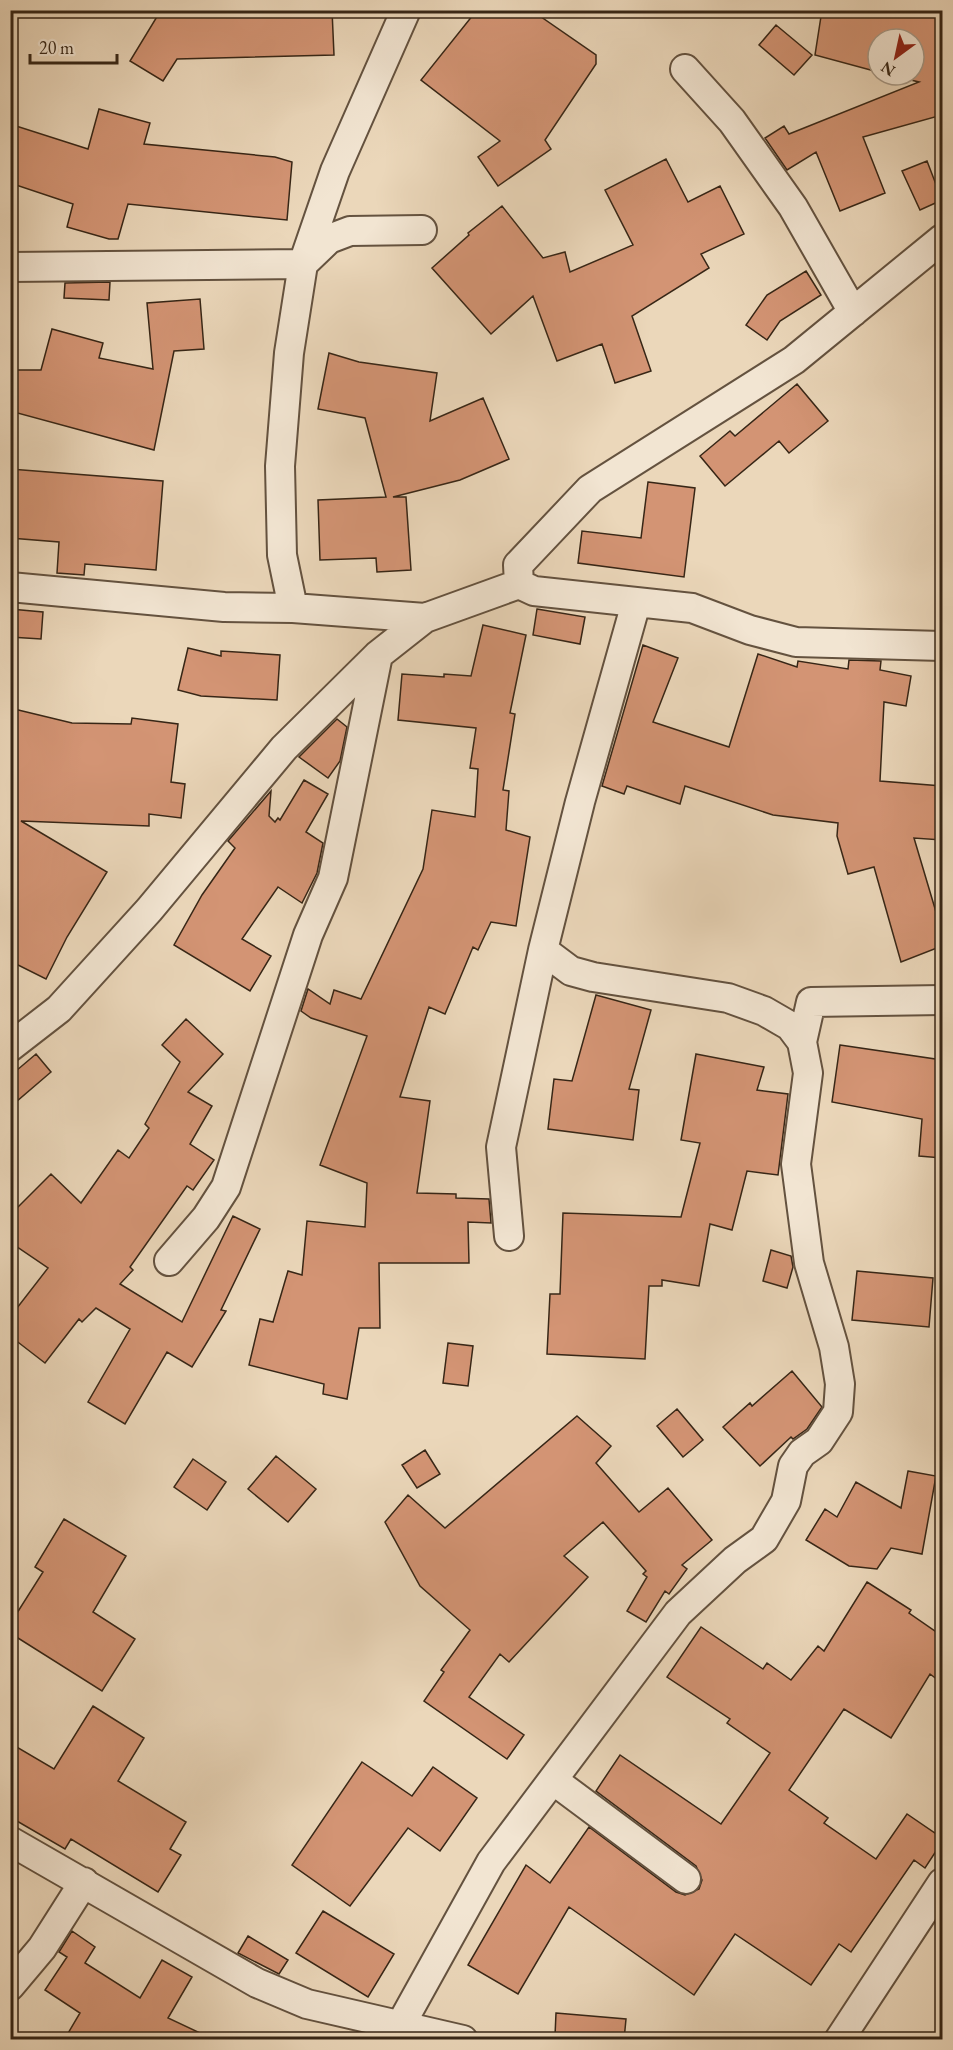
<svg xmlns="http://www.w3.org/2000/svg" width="953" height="2050" viewBox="0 0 953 2050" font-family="'EB Garamond',serif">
  <rect width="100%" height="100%" fill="#ebd7ba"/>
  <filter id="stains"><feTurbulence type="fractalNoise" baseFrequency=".00333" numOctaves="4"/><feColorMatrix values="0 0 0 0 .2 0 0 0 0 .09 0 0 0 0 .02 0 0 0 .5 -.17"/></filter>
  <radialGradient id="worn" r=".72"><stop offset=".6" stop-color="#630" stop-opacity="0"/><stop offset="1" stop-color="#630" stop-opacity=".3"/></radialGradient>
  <path fill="#d39474" stroke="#372616" stroke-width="1.5" d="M161 10H332L334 55 177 59 163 81 130 61Z
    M477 10H531L596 55V64L545 140 551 149 498 186 478 157 500 141 421 80Z
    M822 10H942V115L863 137 885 193 840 211 816 152 787 170 765 138 784 126 789 134 919 82 890 75H914V39H878V72L815 55Z
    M776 25 812 55 794 75 759 45Z
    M99 109 150 123 144 144 275 157 292 162 287 220 128 204 118 239H109L67 227 73 204 10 183V124L88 149Z
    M666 159 688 202 720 186 744 234 701 254 709 268 632 316 651 371 615 383 602 344 557 361 533 296 491 334 432 268 469 235 468 233 502 206 543 258 565 252 570 272 633 245 605 190Z
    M927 161 942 200 920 210 902 171Z
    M806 271 821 295 780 321 767 340 746 325 767 295Z
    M110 282 109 300 64 298 65 283Z
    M200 299 204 349 174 351 154 450 10 411V370H41L52 329 103 343 99 358 153 369 147 303Z
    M329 353 359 362 437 373 430 421 483 398 509 459 460 480 393 497H406L411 570 377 572 376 558 320 560 318 500 386 497 365 418 318 409Z
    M797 384 828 421 789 453 779 441 725 486 700 456 730 431 735 436Z
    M10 469 163 481 156 570 85 564 84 575 57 573 59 542 10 538Z
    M648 482 695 488 684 577 578 563 582 531 641 538Z
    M10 609 43 612 41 639 10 637Z
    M537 609 585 617 580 644 533 635Z
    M483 625 526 635 510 713 515 714 503 790 509 791 506 830 530 837 516 926 491 922 478 950 473 947 445 1014 429 1007 400 1097 430 1101 417 1193 456 1194V1198L489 1199 491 1223 468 1222 469 1263H379L380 1328H359L347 1399 323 1394 324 1384 249 1365 260 1319 273 1322 288 1271 302 1275 307 1221 365 1227 367 1183 320 1165 367 1036 311 1018 301 1011 308 989 330 1004 334 990 361 999 423 869 432 810 475 817 478 769 470 768 476 728 398 720 402 674 444 677V674L471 676Z
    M643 645 678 658 653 722 729 747 758 654 797 667 798 661 848 669 849 660 881 661 880 670 911 676 906 706 884 702 880 781 942 786V840L914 838 936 912 942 910V946L901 962 874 867 848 874 837 836 838 823 773 815 685 786 680 804 627 786 624 794 602 786Z
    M188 648 221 656V651L280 655 277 700 201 696 178 690Z
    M10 708 72 723 131 724 132 718 178 724 171 782 185 784 181 818 149 814V826L21 821 107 872 67 937 46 979 10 961Z
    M337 719 347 727 340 761 328 778 299 757Z
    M304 780 328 794 306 832 323 843 317 873 302 903 278 887 242 939 271 956 250 991 174 945 202 895 235 848 228 841 271 791 269 816 275 822 278 818 280 820Z
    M596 995 651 1010 629 1089 639 1090 633 1140 548 1129 554 1079 572 1081Z
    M186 1019 223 1054 188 1092 212 1106 190 1144 214 1160 193 1190 187 1186 130 1267 133 1270 120 1284 182 1322 233 1216 260 1229 221 1310 226 1311 192 1367 167 1352 125 1424 88 1402 130 1329 96 1308 82 1322 79 1319 45 1363 10 1336V1317L48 1268 10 1242V1215L51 1174 81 1203 118 1150 129 1158 149 1128 145 1124 180 1062 162 1045Z
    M840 1045 942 1060V1158L919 1156 922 1119 832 1102Z
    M36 1054 51 1072 10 1107V1076Z
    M696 1054 764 1067 757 1090 788 1094 778 1175 747 1171 732 1230 710 1224 699 1286 662 1280V1286H649L645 1359 547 1354 550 1294H560L563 1213 681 1217 700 1143 681 1140Z
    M771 1250 791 1256 793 1267 787 1288 763 1281Z
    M857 1271 933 1278 929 1327 852 1320Z
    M448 1343 473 1346 468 1386 443 1383Z
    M792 1371 822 1407 807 1429 793 1439 791 1437 760 1466 723 1427 750 1403 752 1406Z
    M677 1409 703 1440 683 1457 657 1426Z
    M577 1416 611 1446 596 1463 639 1512 668 1488 712 1540 682 1565 687 1569 669 1594 665 1591 646 1622 627 1611 647 1577 643 1574 646 1571 603 1522 564 1556 588 1577 509 1662 500 1654 469 1697 524 1735 507 1759 424 1701 444 1672 441 1670 470 1630 420 1586 385 1522 408 1495 445 1528Z
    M425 1450 440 1474 417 1488 402 1465Z
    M276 1456 316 1489 288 1522 248 1489Z
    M193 1459 226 1482 207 1510 174 1487Z
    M908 1471 936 1476 922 1554 891 1548 877 1569 849 1566 806 1540 825 1509 837 1517 856 1482 901 1508Z
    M64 1519 126 1556 93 1612 135 1639 102 1691 10 1633V1624L43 1572 35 1567Z
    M867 1582 911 1610 909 1613 942 1636V1683L930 1674 891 1738 844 1709 789 1790 828 1818 824 1823 876 1859 907 1814 942 1838V1842L925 1868 914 1860 851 1952 839 1944 811 1985 735 1934 694 1995 569 1907 518 1994 468 1965 526 1865 550 1883 589 1827 676 1892 685 1895 699 1889 702 1880 696 1866 596 1791 620 1755 721 1824 770 1753 727 1723 730 1719 667 1677 701 1627 763 1669 767 1663 791 1680 818 1646 824 1651Z
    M93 1706 144 1738 118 1781 186 1822 170 1849 181 1855 158 1892 71 1839 65 1849 10 1817V1743L54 1769Z
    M362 1762 412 1796 433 1767 477 1798 440 1851 408 1828 350 1906 292 1865Z
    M323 1911 394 1954 368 1997 296 1953Z
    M72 1931 95 1947 85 1963 140 1998 162 1960 192 1977 168 2018 215 2040H64L80 2013 45 1990 67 1957 59 1952Z
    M248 1936 288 1960 279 1974 238 1953Z
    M556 2013 626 2019 624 2040 555 2036Z"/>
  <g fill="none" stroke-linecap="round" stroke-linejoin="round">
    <g stroke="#64523f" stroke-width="32">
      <path id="minor" d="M685 69 732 121 793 207 853 312
        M10 267 303 264 329 239 350 231 422 230
        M519 584 518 565 590 489 794 360 942 239
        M10 587 224 607 293 608 425 618
        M293 608 282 555 280 466 289 353 303 264 335 171 406 10
        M802 1042 811 1002 942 1000
        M10 1047 59 1009 149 910 284 748 378 655 425 618 519 584 534 591 692 608 750 630 796 642 942 646
        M509 1236 501 1147 543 950 580 802 636 603
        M169 1261 206 1218 226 1187 308 935 333 878 378 655
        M553 1780 686 1879
        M10 1841 257 1983 307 2004 463 2040
        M10 1986 42 1948 84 1882
        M400 2026 491 1862 678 1613 735 1560 764 1539 786 1501 793 1466 802 1453 819 1441 838 1412 840 1384 834 1347 809 1263 796 1164 808 1073 802 1042 790 1026 764 1011 728 998 593 977 571 971 543 950
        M839 2040 942 1883"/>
    </g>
    <use href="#minor" stroke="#f2e5d2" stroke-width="28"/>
  </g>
  <rect width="953" height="2050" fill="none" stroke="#ebd7ba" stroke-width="36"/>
  <rect x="12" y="12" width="929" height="2026" fill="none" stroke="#372616" stroke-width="3"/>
  <rect x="18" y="18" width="917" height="2014" fill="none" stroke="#372616" stroke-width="1.5"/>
  <g transform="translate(896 57) rotate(213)"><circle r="28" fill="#f2e5d2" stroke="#a79987" stroke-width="1.5"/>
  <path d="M0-4.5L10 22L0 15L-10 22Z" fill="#8f2418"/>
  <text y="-9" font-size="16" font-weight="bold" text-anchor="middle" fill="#372616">N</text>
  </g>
  <path d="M30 54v9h87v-9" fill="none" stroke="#372616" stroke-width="3"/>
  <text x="39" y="54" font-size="18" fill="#372616" stroke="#f2e5d2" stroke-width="4.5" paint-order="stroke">20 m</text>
  <rect width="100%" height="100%" filter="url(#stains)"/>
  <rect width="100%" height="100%" fill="url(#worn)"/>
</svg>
